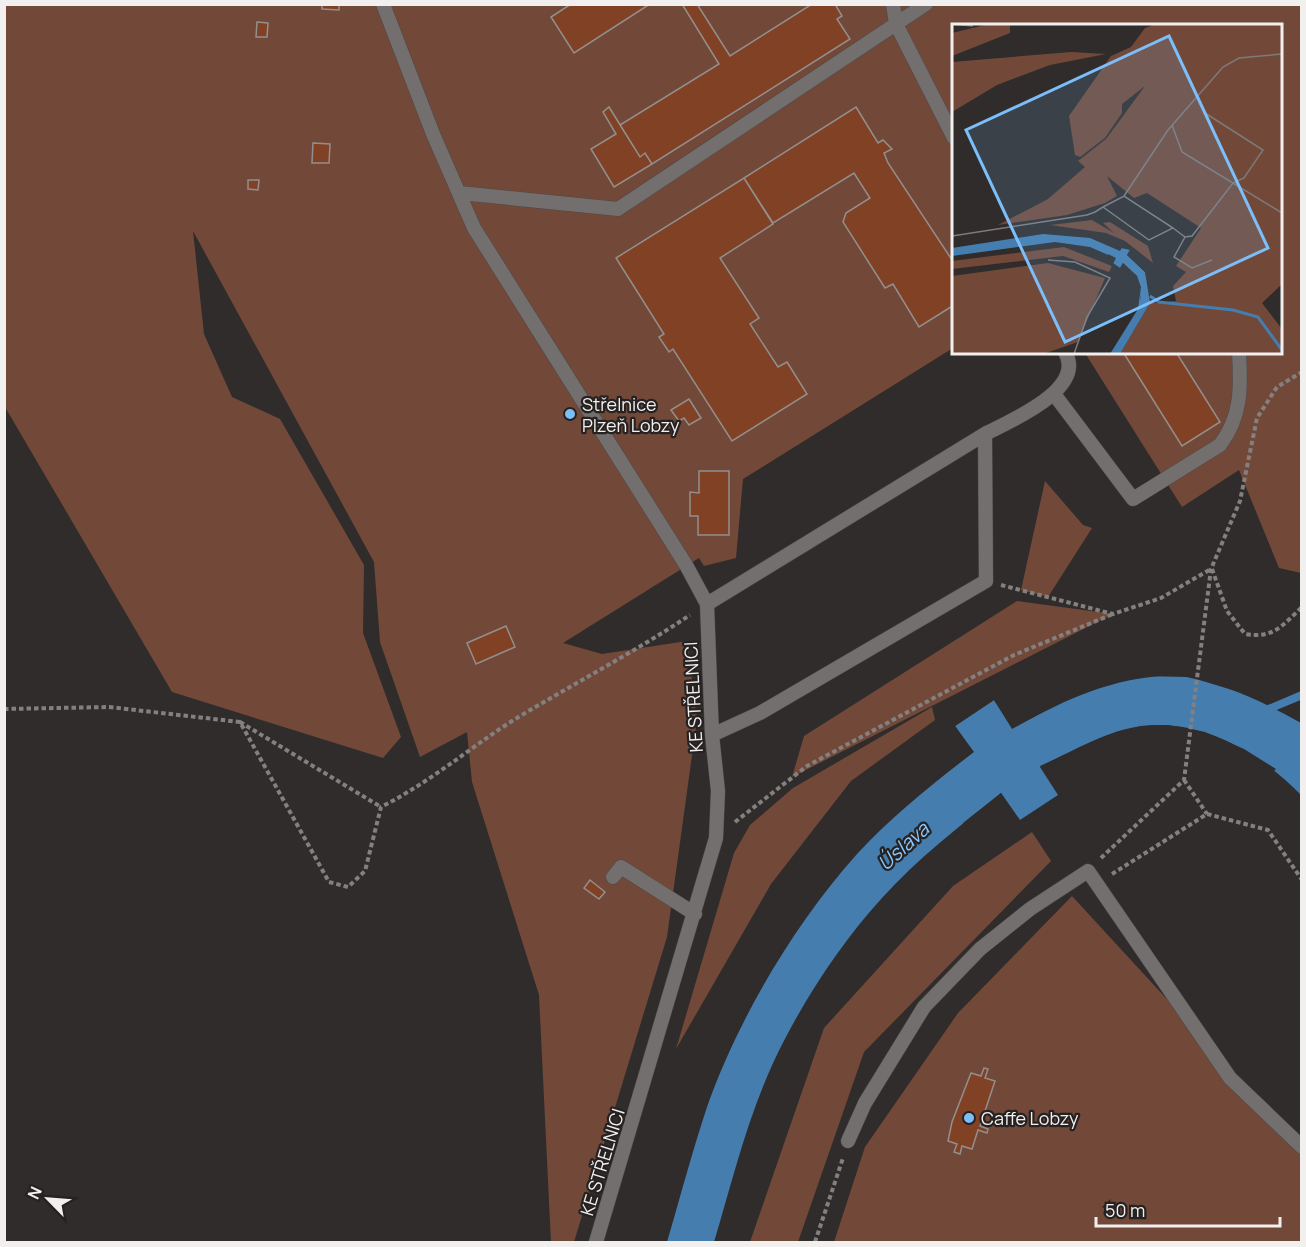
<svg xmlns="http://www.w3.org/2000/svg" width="1306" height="1247" viewBox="0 0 1306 1247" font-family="Manrope,sans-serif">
  <rect width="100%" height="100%" fill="#2f2c2b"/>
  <path fill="#724939" d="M4 5H1301V573L1279 568 1239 470 1182 507 1085 353 1280 352V26H954L953 348 743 479 736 558 704 566 699 558 563 643 602 654 687 641 697 719 667 937 574 1242H551L539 995 472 782 467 732 420 757 380 642 374 562 193 231 204 334 232 397 280 419 364 565 363 633 401 737 383 758 172 692 5 407Z
    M1045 481 1083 525 1092 528 1048 597 1021 590Z
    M1017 601 1113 614 792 777 804 736Z
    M932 707 935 720 851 781 771 884 676 1049 734 853 750 825 793 788Z
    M1032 832 1051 861 864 1052 798 1242H750L824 1028 953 886Z
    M1072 896 1301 1145V1242H834L865 1147 958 1013Z"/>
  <path fill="#457dae" d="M1173 675C1220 681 1260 700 1301 723V795C1260 753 1203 719 1142 726 1107 730 1072 752 1040 766L1059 795 1020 821 1001 793C960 826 917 859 882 898 839 945 801 1004 774 1061 747 1119 732 1182 714 1242H667C680 1198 692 1152 707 1107 738 1019 795 923 857 854 892 816 933 784 973 752L955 726 994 700 1013 728C1067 699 1110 678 1173 675Z"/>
  <path fill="#2f2c2b" d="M1173 672 1212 680 1255 694 1268 701 1190 677 1138 676 1106 684 1060 703 1012 729 994 700 955 726 974 752 931 785 930 782 970 752 953 724 993 697 996 698 1013 725 1059 700 1105 681 1138 673Z
    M1168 725 1205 732 1244 749 1276 769 1274 771 1242 752 1204 735 1168 728 1142 729 1113 737 1044 768 1061 797 1021 823 1017 822 1001 797 965 826 963 823 1001 793 1020 820 1058 795 1040 767 1112 734 1141 726Z"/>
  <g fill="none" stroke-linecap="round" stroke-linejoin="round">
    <path stroke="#457dae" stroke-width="8" d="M1264 711 1302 695"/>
  </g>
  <path fill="#814125" stroke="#938f8e" stroke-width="1.5" d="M322 4H339V10L322 9Z
    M571 4H650L574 53 551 17Z
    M682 4H697L730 56 812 4H835L842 16 837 19 850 39 652 164 645 153 640 157 620 125 719 64Z
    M257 22 268 23 267 37H256Z
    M609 107 640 157 645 153 652 164 614 187 591 149 616 134 603 112Z
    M856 107 878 143 883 140 892 149 884 153 888 163 954 263V305L919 327 893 284 885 288 843 222 846 213 870 198 854 173 773 223 744 178Z
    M313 143 330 144 329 163H312Z
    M744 178 773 224 720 258 759 318 750 324 778 367 787 362 807 394 732 441 673 349 669 352 659 337 664 334 616 258Z
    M248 180H259L258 190 248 189Z
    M1123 352H1176L1220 422 1182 446Z
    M689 399 701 418 689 425 684 418 679 421 671 410Z
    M699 471H729V535H698V516H690V492L699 493Z
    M506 626 515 647 476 664 467 643Z
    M590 880 605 892 599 899 584 888Z
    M984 1068 988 1069 985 1078 995 1081 980 1126 988 1129 987 1133 978 1130 972 1149 962 1146 960 1154 954 1152 957 1144 948 1141 952 1122 971 1073 981 1076Z"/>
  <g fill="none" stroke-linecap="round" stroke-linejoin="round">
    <g stroke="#4c4948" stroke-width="15">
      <path id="lane" d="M383 4 433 134 474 228 686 565 707 604
        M893 4 896 24 954 138
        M460 193 618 209 926 4
        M1054 394 1133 499 1220 445C1242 416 1241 387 1239 352
        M985 434C1010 421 1087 389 1065 352
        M613 877 621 867 695 914
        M848 1141 865 1103 924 1007 980 949 1030 909 1088 871 1230 1078 1302 1147
        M596 1242 716 838 718 791 712 735 707 604 985 434 986 581 760 713 712 735"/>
    </g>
    <path stroke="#83807f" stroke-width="4" stroke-dasharray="4.5 3" stroke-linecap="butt" d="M1212 569 1227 611 1245 634C1273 639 1282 626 1302 607
      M1001 585 1113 614 1161 598 1211 569
      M4 709 109 707 240 722 329 882 348 887 365 871 381 807C430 782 467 750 512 721 571 685 633 653 690 615
      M240 722 381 807
      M1184 780 1207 814
      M735 822 807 766 1014 655 1113 614
      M1101 858 1184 780 1211 569 1240 501 1257 418 1277 387 1302 372
      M1112 874 1207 814 1268 830 1302 880
      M815 1242 843 1158"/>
    <use href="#lane" stroke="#736f6e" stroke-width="14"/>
  </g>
  <g fill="#7cbef9" stroke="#252221" stroke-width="2">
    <circle cx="570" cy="414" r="6"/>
    <circle cx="969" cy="1118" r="6"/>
  </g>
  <g text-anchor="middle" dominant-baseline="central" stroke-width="4.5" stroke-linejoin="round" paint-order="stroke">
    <g font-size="18" fill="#f2f0ef" stroke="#252221" text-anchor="start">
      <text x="582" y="404">Střelnice<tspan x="582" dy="21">Plzeň Lobzy</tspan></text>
      <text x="981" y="1118">Caffe Lobzy</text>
    </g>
    <g font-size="18" fill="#f2f0ef" stroke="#252221">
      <text transform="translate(693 697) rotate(-93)">KE STŘELNICI</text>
      <text transform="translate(602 1162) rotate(-73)">KE STŘELNICI</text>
    </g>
    <g font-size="20" font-style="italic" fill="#89c7ff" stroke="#252221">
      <text transform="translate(903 846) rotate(-42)">Úslava</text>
    </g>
  </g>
  <g transform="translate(952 24)">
    <rect width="330" height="330" fill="#2f2c2b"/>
    <path d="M37 0H58V9L0 32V9ZM204 0H330V260L310 279 330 305V330H168L198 279 224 277 221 262 234 248 224 242 249 204 195 169 182 174 155 152 165 172 153 179 115 191 46 201 96 175 133 143 126 137 154 115 193 62 170 80V89L153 114 128 133 123 131 117 92 159 32 179 23 193 4ZM119 28 154 30 98 41 45 61 0 88V38ZM140 196 162 209 151 199 158 198 196 222 201 239 173 217 154 209 98 201ZM112 223 160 242 157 248 111 232 0 245V237ZM96 239 153 254 126 318 91 330H0V252Z" fill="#724939"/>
    <path d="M91 210 138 214 168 227 171 222 178 226 175 231 193 248 198 279 168 330H158L186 285 189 263 185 252 171 239 168 244 161 239 163 234 138 223 103 218 0 232V224Z" fill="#457dae"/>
    <path d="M172 219 181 224 179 231 196 246 201 273 193 248 175 231 178 226 160 222ZM156 230 164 234 161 240 168 244 171 239 185 252 189 277 183 254 174 244 167 247 159 242Z" fill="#2f2c2b"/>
    <path fill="none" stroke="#457dae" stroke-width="3" d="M198 272 207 278 281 286 306 293 330 326"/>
    <path fill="none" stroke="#7d7a79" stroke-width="1.5" d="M0 0 21 2M220 101 230 128 330 189M172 172 216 106 271 43 287 34 330 30M221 204 233 213 240 212 281 159 292 154 311 126 253 89M0 212 135 191 143 188 151 183 172 172 221 204 197 216 151 183M233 213 222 233 240 244 260 236M96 236 123 238 158 254 135 293 122 330"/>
    <path fill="#7cbef9" fill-opacity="0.15" stroke="#7cbef9" stroke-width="3" d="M217 12 316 224 113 318 14 106Z"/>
    <rect width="330" height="330" fill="none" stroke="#f2f0ef" stroke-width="3"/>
  </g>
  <rect width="1306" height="1247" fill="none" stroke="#f2f0ef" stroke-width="12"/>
  <g transform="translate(48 1199) rotate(295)" stroke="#252221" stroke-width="4.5" paint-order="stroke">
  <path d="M0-4.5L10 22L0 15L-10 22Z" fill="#f2f0ef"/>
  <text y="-9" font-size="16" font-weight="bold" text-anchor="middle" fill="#f2f0ef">N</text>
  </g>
  <path d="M1096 1217v9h184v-9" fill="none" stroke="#f2f0ef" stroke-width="3"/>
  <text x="1105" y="1217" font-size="18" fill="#f2f0ef" stroke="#252221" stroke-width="4.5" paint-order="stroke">50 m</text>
</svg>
